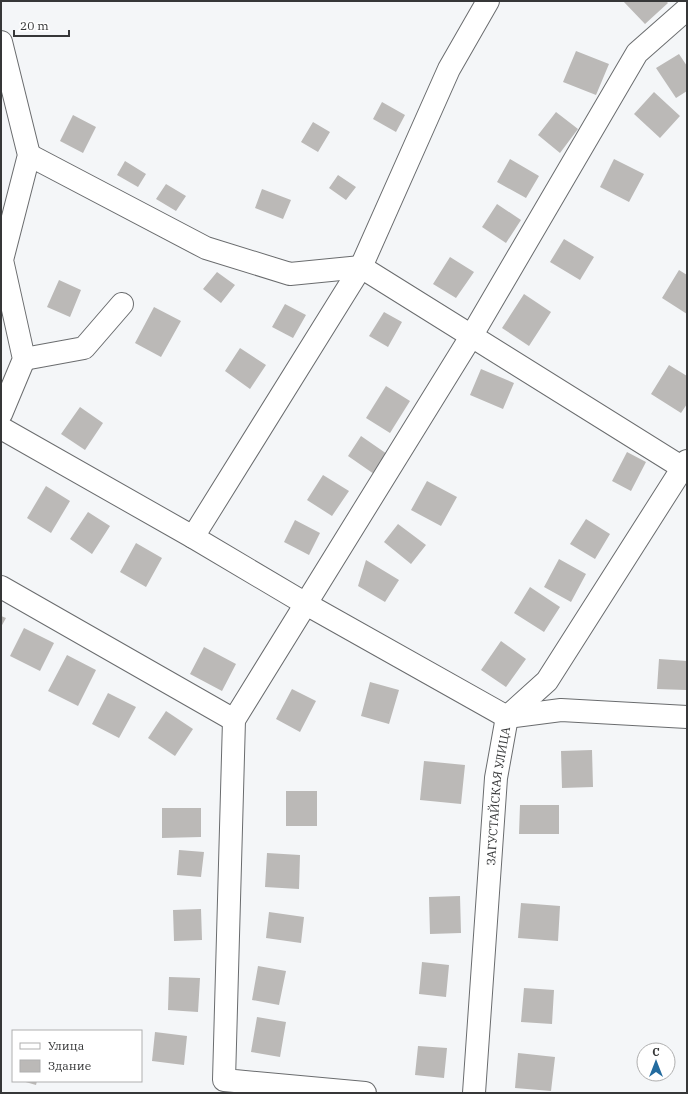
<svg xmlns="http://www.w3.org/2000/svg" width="688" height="1094" viewBox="0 0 688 1094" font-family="'IBM Plex Serif',serif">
  <rect width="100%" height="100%" fill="#f4f6f8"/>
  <path fill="#bbb9b7" d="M623 1H666L668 3 645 24Z
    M576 51 609 64 596 95 563 82Z
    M679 54 687 66V91L676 98 656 68Z
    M654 92 680 116 660 138 634 114Z
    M382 102 405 115 396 132 373 119Z
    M556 112 578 129 560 153 538 135Z
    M73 115 96 127 83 153 60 141Z
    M313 122 330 132 318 152 301 142Z
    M510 159 539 176 526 198 497 182Z
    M614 159 644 174 629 202 600 187Z
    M125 161 146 174 138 187 117 175Z
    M338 175 356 187 346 200 329 188Z
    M166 184 186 196 176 211 156 199Z
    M262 189 291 200 283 219 255 208Z
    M497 204 521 220 506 243 482 227Z
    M564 239 594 257 580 280 550 262Z
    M450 257 474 272 456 298 433 284Z
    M679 270 687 275V314L662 298Z
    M217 272 235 285 221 303 203 289Z
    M59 280 81 290 70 317 47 307Z
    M524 294 551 312 529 346 502 328Z
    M285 304 306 315 293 338 272 327Z
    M154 307 181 321 161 357 135 343Z
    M384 312 402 322 388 347 369 336Z
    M240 348 266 365 250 389 225 371Z
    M669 365 687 376V404L681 413 651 394Z
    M481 369 514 383 503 409 470 395Z
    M386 386 410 401 390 433 366 418Z
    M80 407 103 423 85 450 61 434Z
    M361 436 387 454 374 474 348 456Z
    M627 452 646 462 631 491 612 481Z
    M323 475 349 491 332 516 307 500Z
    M427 481 457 497 441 526 411 510Z
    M46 486 70 501 51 533 27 518Z
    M88 512 110 526 92 554 70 539Z
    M586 519 610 534 595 559 570 544Z
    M295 520 320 533 309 555 284 542Z
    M398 524 426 545 411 564 384 542Z
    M136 543 162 558 146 587 120 572Z
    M559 559 586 574 571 602 544 587Z
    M366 560 399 580 385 602 358 586Z
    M530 587 560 607 544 632 514 613Z
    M1 616 6 618 1 627Z
    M24 628 54 643 40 671 10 656Z
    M501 641 526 659 506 687 481 670Z
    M204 647 236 664 222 691 190 674Z
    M67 655 96 670 78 706 48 691Z
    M659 659 687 661 686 690 657 689Z
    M370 682 399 690 389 724 361 716Z
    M292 689 316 701 300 732 276 719Z
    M108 693 136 707 119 738 92 724Z
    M166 711 193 729 175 756 148 738Z
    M592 750 593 787 562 788 561 751Z
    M424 761 465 765 461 804 420 800Z
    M286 791H317V826H286Z
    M520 805H559V834H519Z
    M162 808H201V837L162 838Z
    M179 850 204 852 201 877 177 875Z
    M267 853 300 855 299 889 265 887Z
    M460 896 461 933 430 934 429 897Z
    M521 903 560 906 558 941 518 938Z
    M201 909 202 940 174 941 173 910Z
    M269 912 304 917 301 943 266 938Z
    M422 962 449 965 446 997 419 994Z
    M258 966 286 971 279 1005 252 1000Z
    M169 977 200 978 198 1012 168 1010Z
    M524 988 554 990 552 1024 521 1022Z
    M257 1017 286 1022 280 1057 251 1052Z
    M155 1032 187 1036 184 1065 152 1061Z
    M418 1046 447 1048 444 1078 415 1075Z
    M518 1053 555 1057 551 1091 515 1088Z
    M22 1081H37L36 1085Z"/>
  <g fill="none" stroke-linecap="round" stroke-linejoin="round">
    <g stroke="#6a6c6e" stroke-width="24">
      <g id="street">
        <path d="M1 42 29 155 2 260 24 359 1 414"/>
        <path d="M29 155 206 248 290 274 361 267 683 468H687"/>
        <path d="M24 359 84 348 122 304"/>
        <path d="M1 428 193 537 306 604 507 717 561 710 687 717"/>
        <path d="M193 537 361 267 449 69 488 1"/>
        <path d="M1 587 234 720"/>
        <path d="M365 1093 224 1080 234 720 472 335 637 53 687 9"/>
        <path id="s1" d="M474 1093 496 778 507 717 547 681 687 461"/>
      </g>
    </g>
    <use href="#street" stroke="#fff" stroke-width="22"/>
  </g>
  <g text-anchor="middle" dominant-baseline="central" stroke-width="3.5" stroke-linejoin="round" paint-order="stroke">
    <g font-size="12" fill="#363738" stroke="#fff">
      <text stroke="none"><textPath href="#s1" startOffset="298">ЗАГУСТАЙСКАЯ УЛИЦА</textPath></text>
    </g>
  </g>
  <rect width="688" height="1094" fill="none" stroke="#363738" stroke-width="4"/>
  <rect x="12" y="1030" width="130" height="52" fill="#ffffff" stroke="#afafaf"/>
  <rect x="20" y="1043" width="20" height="6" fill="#ffffff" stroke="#afafaf"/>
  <text x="48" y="1050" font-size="12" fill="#363738">Улица</text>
  <rect x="20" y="1060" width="20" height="12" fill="#bbb9b7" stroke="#afafaf"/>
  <text x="48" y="1070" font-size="12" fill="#363738">Здание</text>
  <g transform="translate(656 1062)"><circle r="19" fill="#ffffff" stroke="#afafaf"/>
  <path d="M0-3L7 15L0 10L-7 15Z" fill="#236b9f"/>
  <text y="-6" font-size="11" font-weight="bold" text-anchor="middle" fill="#363738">С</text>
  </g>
  <path d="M14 30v6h55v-6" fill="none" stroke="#363738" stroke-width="2"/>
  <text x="20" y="30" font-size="12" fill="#363738" stroke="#ffffff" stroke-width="3" paint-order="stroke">20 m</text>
</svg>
